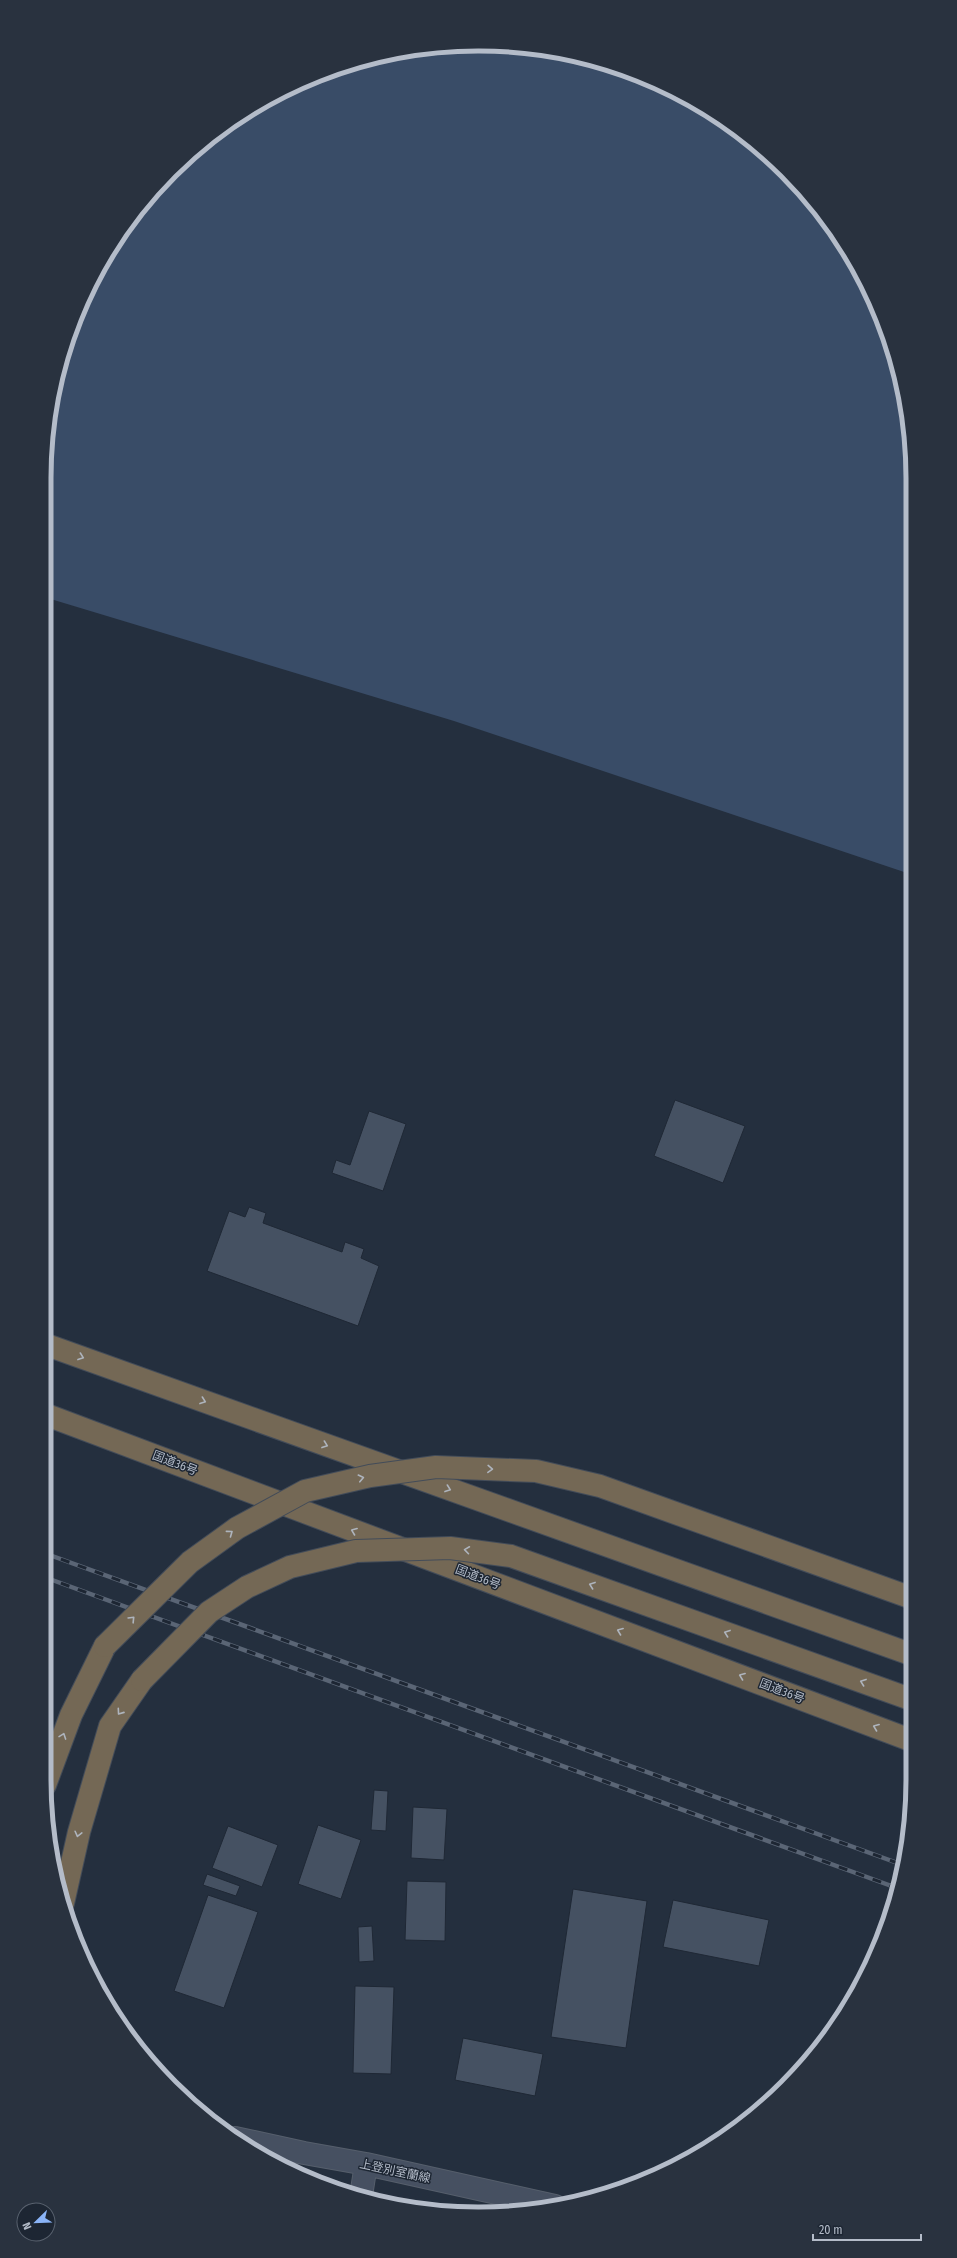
<svg xmlns="http://www.w3.org/2000/svg" width="957" height="2258" viewBox="0 0 957 2258" font-family="'Fira Sans Condensed','Noto Sans JP',sans-serif">
  <rect width="100%" height="100%" fill="#242f3e"/>
  <path fill="#394c67" d="M450 45 535 48 618 67 720 117 805 192 868 287 890 339 909 422 910 874 454 721 44 597V479L48 422 67 339 102 261 152 192 214 134 286 89 366 59Z"/>
  <path fill="#455162" stroke="#1f2835" d="M675 1100 745 1126 723 1183 654 1156Z
    M369 1111 406 1124 383 1191 332 1173 336 1160 350 1165Z
    M249 1207 266 1213 263 1223 342 1252 345 1242 364 1249 361 1258 379 1266 358 1326 207 1271 229 1211 245 1217Z
    M374 1790 388 1791 386 1831 371 1830Z
    M413 1807 447 1809 444 1860 411 1858Z
    M318 1825 361 1840 341 1899 298 1884Z
    M228 1826 278 1845 262 1887 212 1868Z
    M207 1874 240 1886 236 1896 203 1885Z
    M407 1881 446 1882 445 1941 405 1940Z
    M573 1889 647 1901 626 2048 551 2037Z
    M208 1895 258 1912 224 2008 174 1991Z
    M673 1900 769 1920 759 1966 663 1947Z
    M372 1926 374 1961 359 1962 358 1927Z
    M355 1986 394 1987 391 2074 353 2073Z
    M463 2038 543 2054 535 2096 455 2080Z
    M766 2097 772 2098 764 2107Z"/>
  <g fill="none" stroke-linecap="round" stroke-linejoin="round">
    <g stroke="#565f6c" stroke-width="24">
      <path id="secondary" d="M235 2138 304 2153 366 2164 555 2206
        M361 2196 366 2164"/>
    </g>
    <g stroke="#434c59" stroke-width="24">
      <path id="highway" d="M44 1344 913 1655
        M44 1414 913 1741
        M45 1785 71 1715 105 1646
        M63 1903 79 1832 110 1726 142 1680"/>
    </g>
    <use href="#secondary" stroke="#465061" stroke-width="22"/>
    <use href="#highway" stroke="#746855" stroke-width="22"/>
    <g stroke="#5a6575" stroke-width="4.5">
      <path id="rail" d="M44 1553 903 1865
        M44 1577 897 1888"/>
    </g>
    <use href="#rail" stroke="#1d2633" stroke-width="3" stroke-dasharray="9" stroke-linecap="butt"/>
    <g stroke="#434c59" stroke-width="24" stroke-linecap="butt">
      <path id="highway-bridge" d="M105 1646 190 1562 237 1528 305 1491 370 1476 436 1467 536 1471 600 1486 912 1598
        M142 1680 209 1612 247 1587 290 1567 356 1551 450 1548 511 1556 913 1700"/>
    </g>
    <use href="#highway-bridge" stroke="#746855" stroke-width="22"/>
  </g>
  <defs><path id="oneway-chevron" d="M-2-3.5L2.5 0L-2 3.5" fill="none" stroke-width="1.6" stroke-linecap="round" stroke-linejoin="round"/></defs>
  <g stroke="#aeb4bd">
    <use href="#oneway-chevron" transform="translate(81 1357) rotate(20)"/>
    <use href="#oneway-chevron" transform="translate(203 1401) rotate(20)"/>
    <use href="#oneway-chevron" transform="translate(325 1445) rotate(20)"/>
    <use href="#oneway-chevron" transform="translate(490 1469) rotate(2)"/>
    <use href="#oneway-chevron" transform="translate(361 1478) rotate(-13)"/>
    <use href="#oneway-chevron" transform="translate(448 1489) rotate(20)"/>
    <use href="#oneway-chevron" transform="translate(354 1531) rotate(-159)"/>
    <use href="#oneway-chevron" transform="translate(230 1533) rotate(-36)"/>
    <use href="#oneway-chevron" transform="translate(467 1550) rotate(-172)"/>
    <use href="#oneway-chevron" transform="translate(592 1585) rotate(-160)"/>
    <use href="#oneway-chevron" transform="translate(132 1619) rotate(-46)"/>
    <use href="#oneway-chevron" transform="translate(620 1631) rotate(-159)"/>
    <use href="#oneway-chevron" transform="translate(727 1633) rotate(-160)"/>
    <use href="#oneway-chevron" transform="translate(742 1676) rotate(-159)"/>
    <use href="#oneway-chevron" transform="translate(863 1682) rotate(-160)"/>
    <use href="#oneway-chevron" transform="translate(120 1712) rotate(125)"/>
    <use href="#oneway-chevron" transform="translate(876 1727) rotate(-159)"/>
    <use href="#oneway-chevron" transform="translate(63 1736) rotate(-70)"/>
    <use href="#oneway-chevron" transform="translate(78 1834) rotate(104)"/>
  </g>
  <g text-anchor="middle" dominant-baseline="central" stroke-width="3" stroke-linejoin="round" paint-order="stroke">
    <g font-size="12" fill="#b4bcc9" stroke="#1d2633">
      <text transform="translate(175 1463) rotate(21)">国道36号</text>
      <text transform="translate(478 1577) rotate(21)">国道36号</text>
      <text transform="translate(782 1691) rotate(21)">国道36号</text>
      <text transform="translate(395 2171) rotate(12)">上登別室蘭線</text>
    </g>
  </g>
  <path d="M0 0H957V2258H0ZM478 51H479A427 427 0 0 1 906 478V1780A427 427 0 0 1 479 2207H478A427 427 0 0 1 51 1780V478A427 427 0 0 1 478 51Z" fill="#29323f" fill-rule="evenodd"/>
  <path fill="none" stroke="#b4bcc9" stroke-width="5" d="M478 51H479A427 427 0 0 1 906 478V1780A427 427 0 0 1 479 2207H478A427 427 0 0 1 51 1780V478A427 427 0 0 1 478 51Z"/>
  <g transform="translate(36 2222) rotate(247)"><circle r="19" fill="#1d2633" stroke="#59626f"/>
  <path d="M0-3L7 15L0 10L-7 15Z" fill="#8ab4f8"/>
  <text y="-6" font-size="11" font-weight="bold" text-anchor="middle" fill="#b4bcc9">N</text>
  </g>
  <path d="M813 2234v6h108v-6" fill="none" stroke="#b4bcc9" stroke-width="2"/>
  <text x="819" y="2234" font-size="12" fill="#b4bcc9" stroke="#1d2633" stroke-width="3" paint-order="stroke">20 m</text>
</svg>
